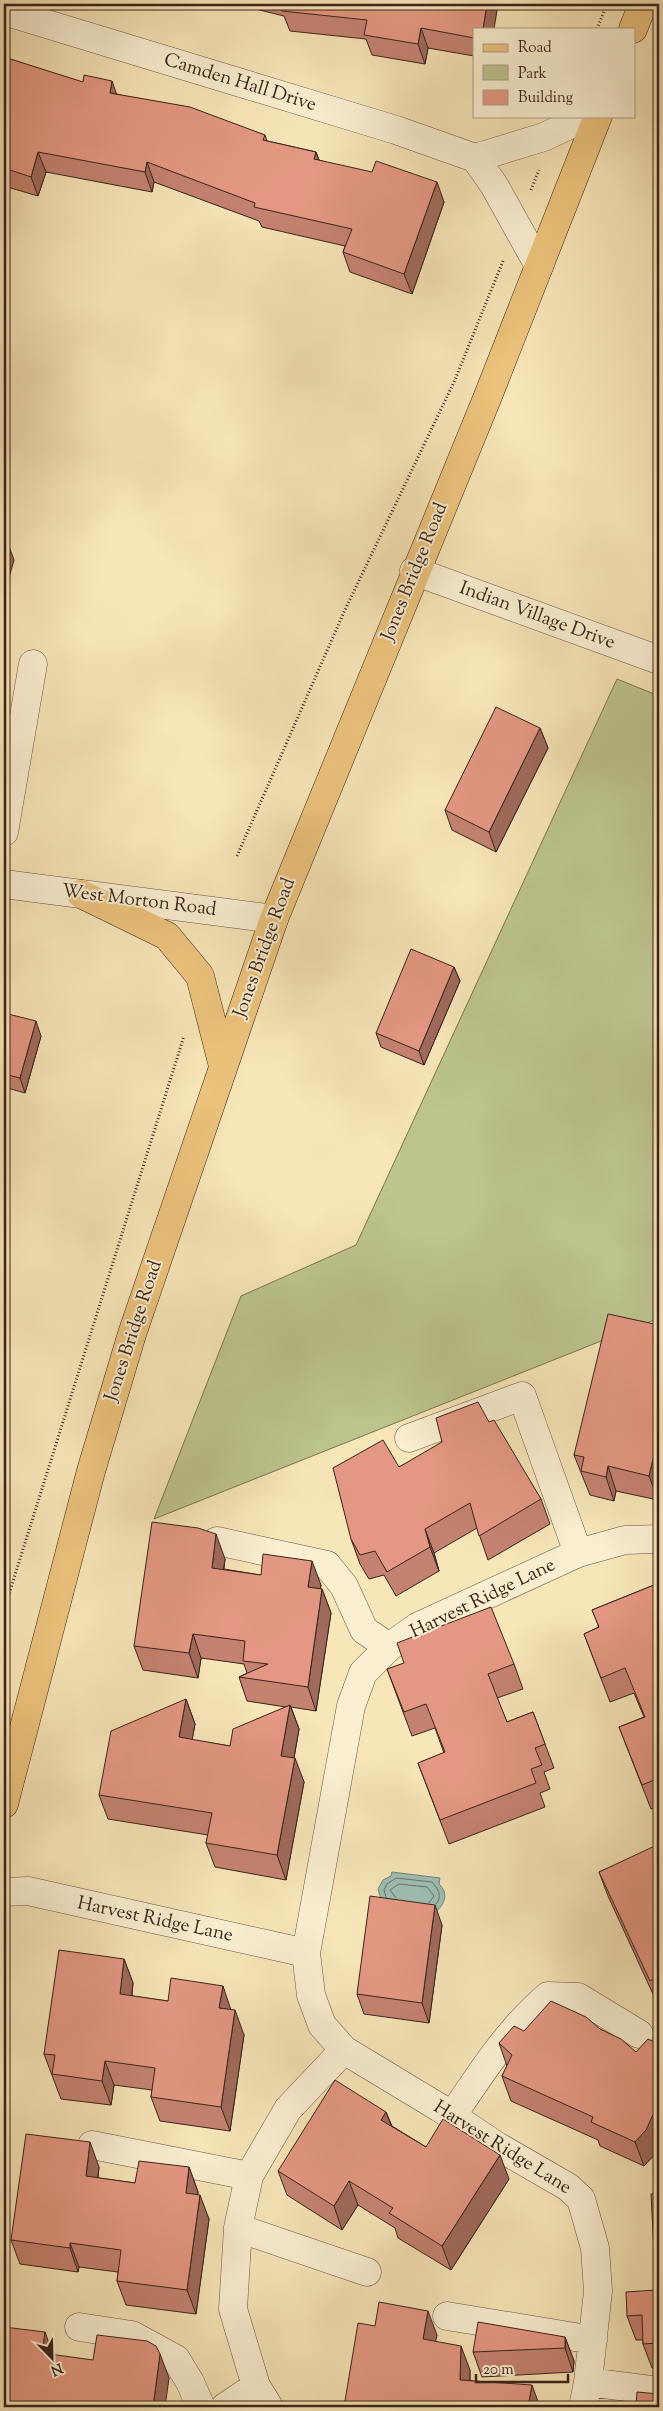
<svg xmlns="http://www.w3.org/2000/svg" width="663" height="2411" viewBox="0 0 663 2411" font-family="'Sorts Mill Goudy',serif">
  <rect width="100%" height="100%" fill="#f7e6b8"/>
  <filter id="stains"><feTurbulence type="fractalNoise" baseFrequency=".004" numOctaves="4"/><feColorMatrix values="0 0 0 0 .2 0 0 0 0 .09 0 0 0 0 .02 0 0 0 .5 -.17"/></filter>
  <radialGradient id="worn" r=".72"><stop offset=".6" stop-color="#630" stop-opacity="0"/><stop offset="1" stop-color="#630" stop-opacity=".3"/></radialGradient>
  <path fill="#bdc58f" stroke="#7c7454" d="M617 679 659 696V1318L154 1519 241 1296 356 1245Z"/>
  <path fill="#9dbfb3" stroke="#758176" d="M392 1872 440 1878 439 1884C449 1894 445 1903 436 1912L381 1899 378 1889 383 1880 391 1876Z"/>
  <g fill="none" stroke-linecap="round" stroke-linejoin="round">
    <path stroke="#6c7166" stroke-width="1" d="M386 1897 384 1890 387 1884 396 1878 432 1882C438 1889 443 1896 436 1904
      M396 1898 390 1890 399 1884 427 1887 434 1896 429 1903"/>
    <g stroke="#695442" stroke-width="29">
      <path id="minor" d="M4 11 396 130 475 158
        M539 266 494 185 475 158 544 137 588 116
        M414 571 659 660
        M4 832 33 664
        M4 884 274 919
        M409 1438 522 1396 578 1553
        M217 1541 327 1565 344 1586 364 1630 389 1647
        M4 1892 28 1891 306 1953
        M452 2116C481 2073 509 2029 548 1996L578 1997 639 2034
        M92 2145 249 2176
        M238 2228 367 2272
        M447 2316 593 2340
        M79 2327 132 2335 176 2359 190 2382 201 2407
        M588 2382 659 2391
        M225 2407 256 2386
        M269 2407 256 2386 233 2309 238 2228 249 2176 288 2109 344 2050
        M583 2407 588 2382 598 2291 595 2248 581 2199 568 2187 497 2146 440 2108 344 2050 322 2025 311 1995 306 1953 351 1706 363 1673 389 1647 417 1627 578 1553 625 1540 659 1539"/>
    </g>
    <g stroke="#3a231a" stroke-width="29">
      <path id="major" d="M633 29 643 4
        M81 894 167 936 200 976 223 1066
        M4 1804 91 1471 132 1334 274 919 488 396 598 116"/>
    </g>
    <path stroke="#3a231a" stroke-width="3" stroke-dasharray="1 2.5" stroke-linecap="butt" d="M597 29 607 4
      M531 190 539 170
      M237 856 344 612 454 382 503 261
      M4 1610 184 1036"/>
    <use href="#minor" stroke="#faefd1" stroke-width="28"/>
    <use href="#major" stroke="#ecc37c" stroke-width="28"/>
  </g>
  <path fill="#c48371" stroke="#3a231a" d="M235 4H498L474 29V56L428 48 425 64 372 55 366 39 290 31 284 16Z
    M4 57 117 94 265 135 267 141 316 152 319 160 444 202 412 294 350 272 343 252 345 246 262 227 259 221 154 182 152 192 46 172 38 196 4 186Z
    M540 728 548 748 496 852 452 830 445 810Z
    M454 967 460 981 424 1065 381 1047 376 1033Z
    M4 1013 41 1036 25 1093 4 1087Z
    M659 1325V1495L658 1500 616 1491 614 1501 590 1495 574 1455Z
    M489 1422 541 1499 550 1524 488 1560 477 1528 434 1553 439 1571 396 1596 384 1575 369 1579 360 1564 351 1539 399 1467Z
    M225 1559 224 1569 321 1585 320 1589H322L331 1613 316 1711 291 1707 299 1729 294 1758 304 1782 286 1880 215 1867 206 1843 208 1835 108 1819 99 1795 186 1699 195 1724 192 1740 230 1746 286 1707 247 1701 239 1677 247 1673 244 1664 201 1658 198 1678 143 1670 134 1646Z
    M659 1583V1806L651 1809 619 1727 644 1717 634 1693 610 1702 584 1634 599 1627 592 1610Z
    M514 1664 523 1689 497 1698 507 1722 533 1712 554 1768 544 1772 550 1789 540 1793 545 1807 449 1844 418 1763 444 1753 435 1728 412 1736 387 1669Z
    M659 1846V2005H658L608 1896 599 1872Z
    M442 1925 429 2023 364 2014 357 1994Z
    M124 1959 133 1983 132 1996 231 2010 244 2035 230 2131 160 2121 151 2097 152 2090 114 2085 111 2105 61 2099 44 2054Z
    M600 2029 636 2052 659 2044V2145L655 2154 644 2166 600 2146 598 2140 511 2101 502 2076 507 2066 499 2043 524 2031Z
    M386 2112 392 2126 426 2147 509 2179 451 2270 398 2238 395 2228 358 2205 342 2230 287 2195 278 2171Z
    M99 2167 98 2178 135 2183 189 2167 198 2192V2195L209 2219 196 2314 126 2305 117 2281 118 2272 79 2267 78 2272 20 2264 11 2240Z
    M659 2193V2368H652L643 2344V2340H636L627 2316 656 2290Z
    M437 2335 435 2341 470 2370V2380L540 2407H344Z
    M565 2337 574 2361 573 2372 482 2377 473 2352Z"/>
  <path fill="#a06a5c" stroke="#3a231a" d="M487 4H498L494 29H483Z
    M421 28 428 48 425 64 418 44Z
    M112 81 119 101 110 93Z
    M38 152 46 172 38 196 31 177Z
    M316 152 323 172 314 159Z
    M147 162 154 182 152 192 145 172Z
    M437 182 444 202 412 294 404 274Z
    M9 546 14 560 5 592 4 589V563Z
    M540 728 548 748 496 852 489 832Z
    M454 967 460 981 424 1065 419 1051Z
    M36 1021 41 1036 25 1093 20 1078Z
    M654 1455 659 1469V1495L658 1500 649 1476Z
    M608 1466 616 1491 614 1501 606 1477Z
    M425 1529 434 1553 439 1571 430 1547Z
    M216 1534 225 1559 220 1592 212 1568Z
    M312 1561 321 1585 317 1612 308 1587Z
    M322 1589 331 1613 316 1711 308 1687Z
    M193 1634 201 1658 198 1678 189 1653Z
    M186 1699 195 1724 188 1762 179 1737Z
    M290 1705 299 1729 290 1780 281 1756Z
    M295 1758 304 1782 286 1880 277 1855Z
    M435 1905 442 1925 429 2023 422 2003Z
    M124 1959 133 1983 129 2018 120 1994Z
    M223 1986 231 2010 219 2008Z
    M235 2010 244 2035 230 2131 221 2107Z
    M105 2061 114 2085 111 2105 102 2081Z
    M656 2108 659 2116V2145L655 2154 644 2166 635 2142Z
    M386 2112 395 2136 381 2120Z
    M90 2142 99 2167 95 2200 86 2176Z
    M500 2155 509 2179 451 2270 442 2246Z
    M189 2167 198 2192 194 2217 186 2193Z
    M349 2181 358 2205 342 2230 334 2206Z
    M200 2195 209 2219 196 2314 187 2290Z
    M70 2243 79 2267 78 2272 70 2248Z
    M428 2311 437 2335 431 2363 423 2339Z
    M45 2332 54 2357 42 2353Z
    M565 2337 574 2361 573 2372 565 2348Z
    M461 2346 470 2370 469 2404 460 2380Z
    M160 2354 169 2378 165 2407H153Z
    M532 2385 540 2407H528Z"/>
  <path fill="#e49883" stroke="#3a231a" d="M283 4H487L483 29H474V38L421 28 418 44 364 35 367 20 282 11Z
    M4 57 83 82 84 75 112 81 110 93 190 107 265 135 263 140 316 152 314 159 372 172 376 161 437 182 404 274 343 252 352 229 254 207 255 203 147 162 145 172 38 152 31 177 4 168Z
    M4 544 9 546 4 563Z
    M496 707 540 728 489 832 445 810Z
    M411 949 454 967 419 1051 376 1033Z
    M4 1013 36 1021 20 1078 4 1074Z
    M608 1314 659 1325V1456L654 1455 649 1476 608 1466 606 1477 581 1471 584 1457 574 1455Z
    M478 1402 489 1422 494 1420 541 1499 479 1536 470 1503 425 1529 430 1547 387 1572 375 1551 360 1555 351 1539 333 1468 383 1440 399 1467 442 1442 436 1418Z
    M152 1522 198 1528 216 1534 212 1568 261 1575 263 1554 312 1561 308 1587 322 1589 308 1687 239 1677 268 1664 243 1661 245 1641 193 1634 189 1653 134 1646Z
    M659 1583V1778L642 1785 619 1727 645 1717 625 1668 601 1678 584 1634 599 1627 592 1610Z
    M491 1607 514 1664 488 1674 507 1722 533 1712 545 1744 535 1748 542 1765 531 1769 536 1783 440 1820 418 1763 445 1752 426 1704 404 1712 387 1669 404 1663 397 1643Z
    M186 1699 179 1737 230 1746 233 1729 290 1705 281 1756 295 1758 277 1855 206 1843 212 1813 99 1795 111 1731Z
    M659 1844V1976L650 1981 599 1872Z
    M370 1896 435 1905 422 2003 357 1994Z
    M59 1950 124 1959 120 1994 168 2001 171 1978 223 1986 219 2008 235 2010 221 2107 151 2097 155 2068 105 2061 102 2081 52 2074 55 2055 44 2054Z
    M551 2001 586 2017 600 2029 621 2039 636 2052 648 2039 659 2044V2109L656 2108 646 2130 635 2142 591 2122 593 2117 502 2076 512 2055 499 2043 514 2026 524 2031Z
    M335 2080 386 2112 381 2120 426 2147 443 2119 500 2155 442 2246 389 2213 393 2208 349 2181 334 2206 278 2171Z
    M26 2134 90 2142 86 2176 135 2183 139 2161 189 2167 186 2193 200 2195 187 2290 117 2281 121 2250 70 2243V2248L11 2240Z
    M659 2193V2343L643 2344 642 2315 627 2316 626 2292 656 2290 651 2194Z
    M379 2302 428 2311 423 2339 461 2346 460 2380 532 2385 528 2407H418L405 2405V2407H344L358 2323 375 2326Z
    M478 2322 565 2337V2348L473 2352Z
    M4 2327 45 2332 42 2353 93 2360 97 2335 147 2341 156 2346 160 2354 153 2407H4Z
    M637 2392 659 2394V2407H636Z"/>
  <g text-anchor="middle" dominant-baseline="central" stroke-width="4" stroke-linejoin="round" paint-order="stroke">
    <g font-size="19" fill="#3a231a" stroke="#faefd1">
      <text transform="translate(240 83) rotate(17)">Camden Hall Drive</text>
      <text transform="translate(415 572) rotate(-68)">Jones Bridge Road</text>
      <text transform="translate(537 616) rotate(20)">Indian Village Drive</text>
      <text transform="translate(139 901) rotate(7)">West Morton Road</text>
      <text transform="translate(265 948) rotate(-70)">Jones Bridge Road</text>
      <text transform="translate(134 1331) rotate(-72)">Jones Bridge Road</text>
      <text transform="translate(483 1599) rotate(-26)">Harvest Ridge Lane</text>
      <text transform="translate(155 1920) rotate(12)">Harvest Ridge Lane</text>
      <text transform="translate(502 2148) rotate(32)">Harvest Ridge Lane</text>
    </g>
  </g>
  <rect width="663" height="2411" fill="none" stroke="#f7e6b8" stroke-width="20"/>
  <rect x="5" y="5" width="653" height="2401" fill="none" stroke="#3a231a" stroke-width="2.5"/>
  <rect x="10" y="10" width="643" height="2391" fill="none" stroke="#3a231a"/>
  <rect x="473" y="28" width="162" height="90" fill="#faefd1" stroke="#ad9d88"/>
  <rect x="483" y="44" width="25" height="8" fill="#ecc37c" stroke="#ad9d88"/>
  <text x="518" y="52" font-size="15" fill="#3a231a">Road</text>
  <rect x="483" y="65" width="25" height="15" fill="#bdc58f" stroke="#ad9d88"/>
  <text x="518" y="78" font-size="15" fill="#3a231a">Park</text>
  <rect x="483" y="90" width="25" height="15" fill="#e49883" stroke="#ad9d88"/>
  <text x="518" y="102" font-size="15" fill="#3a231a">Building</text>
  <g transform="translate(52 2358) rotate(157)" stroke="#faefd1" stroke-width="4" paint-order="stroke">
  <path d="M0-4L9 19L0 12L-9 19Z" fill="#3a231a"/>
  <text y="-8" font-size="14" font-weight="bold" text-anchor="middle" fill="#3a231a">N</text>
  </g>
  <path d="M476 2374v8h92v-8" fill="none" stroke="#3a231a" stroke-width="2.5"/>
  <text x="483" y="2374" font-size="15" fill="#3a231a" stroke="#faefd1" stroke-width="4" paint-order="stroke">20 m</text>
  <rect width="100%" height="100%" filter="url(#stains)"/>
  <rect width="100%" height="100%" fill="url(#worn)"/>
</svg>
